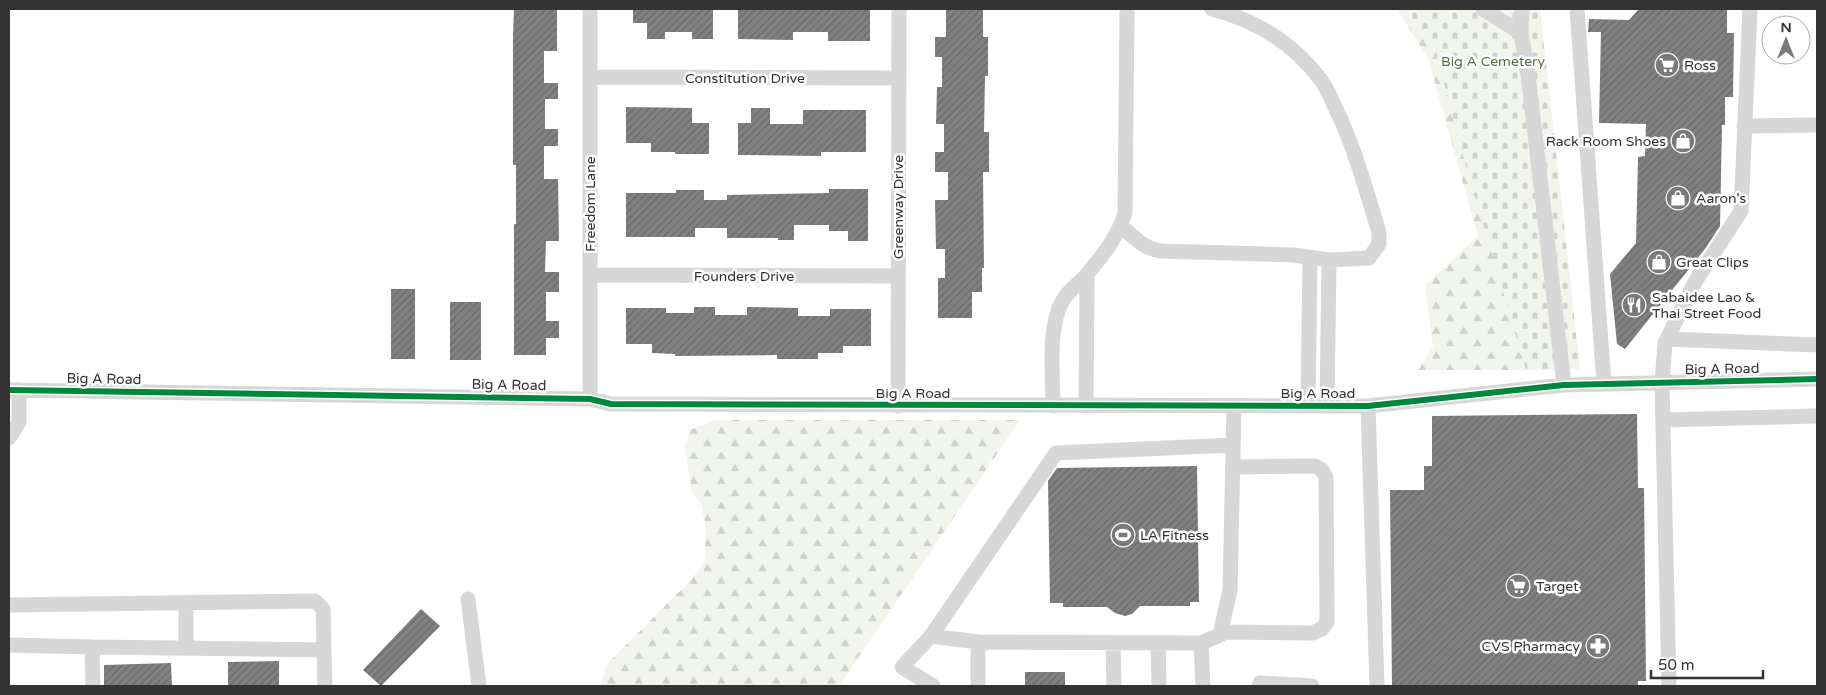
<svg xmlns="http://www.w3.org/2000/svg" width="1826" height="695" viewBox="0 0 1826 695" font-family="'Varela Round',sans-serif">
  <defs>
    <pattern id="forest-firs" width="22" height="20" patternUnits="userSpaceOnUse" patternTransform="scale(1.25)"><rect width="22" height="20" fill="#f1f5ed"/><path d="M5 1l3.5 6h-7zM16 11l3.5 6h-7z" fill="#cfd2cc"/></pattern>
    <pattern id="cemetery-stones" width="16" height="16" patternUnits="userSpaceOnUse" patternTransform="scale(1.25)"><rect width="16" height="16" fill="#f1f5ed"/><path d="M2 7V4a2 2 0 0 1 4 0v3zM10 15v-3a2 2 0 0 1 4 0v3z" fill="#cfd2cc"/></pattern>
    <pattern id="building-hatch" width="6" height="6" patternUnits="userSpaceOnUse" patternTransform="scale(1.25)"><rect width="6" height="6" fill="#818181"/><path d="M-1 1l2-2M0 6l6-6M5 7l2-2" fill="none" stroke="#6a6a6a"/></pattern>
  </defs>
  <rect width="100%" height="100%" fill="#fff"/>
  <path fill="url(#forest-firs)" d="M1397 9H1402L1419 27 1436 53 1526 370H1418L1433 347 1425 285 1478 236 1428 58Z
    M715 420H1020L839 686H600L607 664 692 579 705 561 706 528 701 503 692 493 685 447 690 430Z"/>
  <path fill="url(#cemetery-stones)" d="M1402 9H1540L1580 369 1526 370 1464 159 1436 53 1419 27Z"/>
  <path fill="url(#building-hatch)" d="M514 9H557V51H544V83H558V99H545V129H558V146H544V179H558L559 241H546L545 272H559V292H546V321H559V338H546V355H514V224H516V165H513V35Z
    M633 9H713V39H692V32H665V39H647V23H633Z
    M738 9H870V41H828V32H793V40L738 39Z
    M946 9H983V37H988V76H985L984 132H989V172H983L984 268H982V292H972V318H938V278H945V249H936L935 200H948V172H935V152H944V124H936L937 87H942V57H935V37H946Z
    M1639 9H1727V33H1734L1733 97H1725V125H1722L1720 226 1705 249 1625 349 1617 344 1610 274 1636 243 1638 157 1645 156 1646 124 1599 123 1601 32H1588L1589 19 1629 20Z
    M626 107 692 108V123H709V154H675V152H651V143H626Z
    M751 108H770V124H803V110H866V152H821V156L738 155V123H751Z
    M829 189H868V241H848V231H829V225H794V240H778V238H727V228H695V237H626V193H676V190H704V200H727V195L829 193Z
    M391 289H415V359H391Z
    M450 302H481V360H450Z
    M694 307H715V315H747V307L798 308V316H830V309H871V346H843V353H818V359H777V355L675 356V354L652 353V344H626V308H666V313H694Z
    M1637 414 1638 488H1644L1646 681H1638V686H1392L1390 490H1424V466H1432V416Z
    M1197 466 1199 602H1190V606H1140L1132 614 1125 616 1115 613 1107 607H1063V603H1050L1048 481 1057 468Z
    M421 609 440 626 381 686 363 670Z
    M279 661V686H228V662Z
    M171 663 172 686H104V665Z
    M1025 672H1065V686H1025Z"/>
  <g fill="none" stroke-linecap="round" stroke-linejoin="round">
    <path stroke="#d7d7d7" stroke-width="15" d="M590 9V399
      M1483 9 1521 33 1522 9
      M1577 9 1604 384
      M1521 33 1528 74 1564 385
      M590 77 899 78
      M1744 126 1817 125
      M1121 226C1134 237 1144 249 1161 251L1294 255 1329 260 1369 258 1379 244V232C1366 191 1355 148 1336 109 1331 99 1327 87 1320 79 1293 43 1255 20 1212 9
      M590 275 898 276
      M1667 339 1817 345
      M9 390 590 399 611 404 1368 406 1564 385 1817 379
      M898 406 899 9
      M1053 406C1053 375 1047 327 1063 300 1069 290 1080 283 1087 274 1102 257 1119 235 1125 213L1127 9
      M1086 406 1087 275
      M1308 406 1310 258
      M1327 406 1329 260
      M1368 406 1377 686
      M1663 420 1817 416
      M9 438 19 422V390
      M468 599 479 686
      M186 603V648
      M9 605 315 601 323 609 324 650
      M1221 632 1312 633 1322 629 1327 622 1326 478 1322 470 1315 466 1233 467
      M931 636 902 667 933 686
      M978 642V686
      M1113 643 1114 686
      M1158 643 1159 686
      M1201 643 978 642 931 636 1056 453 1233 445
      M9 645 92 647
      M93 686 92 647 324 650 325 686
      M1203 686 1201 643 1220 635 1230 590 1234 406
      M1259 686 1260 683 1312 686
      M1669 686 1662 383 1665 343 1695 282 1741 211 1750 9"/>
    <g stroke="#fff" stroke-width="9">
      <path id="cycleway" d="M9 390 590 399 611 404 1368 406 1564 385 1817 379"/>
    </g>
    <use href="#cycleway" stroke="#00873e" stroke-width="6"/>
  </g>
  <defs>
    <g id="supermarket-disc" transform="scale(1.25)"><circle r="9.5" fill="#7a7a7a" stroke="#fff"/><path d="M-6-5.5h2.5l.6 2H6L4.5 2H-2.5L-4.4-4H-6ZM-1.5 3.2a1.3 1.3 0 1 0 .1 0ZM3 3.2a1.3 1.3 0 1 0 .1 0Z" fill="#fff"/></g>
    <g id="shop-disc" transform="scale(1.25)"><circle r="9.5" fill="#7a7a7a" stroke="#fff"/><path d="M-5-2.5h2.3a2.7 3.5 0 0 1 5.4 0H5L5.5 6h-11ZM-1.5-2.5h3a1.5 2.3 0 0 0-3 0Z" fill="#fff"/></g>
    <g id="restaurant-disc" transform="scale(1.25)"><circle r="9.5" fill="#7a7a7a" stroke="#fff"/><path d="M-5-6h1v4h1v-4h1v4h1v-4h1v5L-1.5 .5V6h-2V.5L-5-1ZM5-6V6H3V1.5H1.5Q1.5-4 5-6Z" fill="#fff"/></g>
    <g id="stadium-disc" transform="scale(1.25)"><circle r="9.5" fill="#7a7a7a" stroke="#fff"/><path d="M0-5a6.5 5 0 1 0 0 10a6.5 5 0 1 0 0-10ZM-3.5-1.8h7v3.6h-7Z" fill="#fff"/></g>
    <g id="pharmacy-disc" transform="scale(1.25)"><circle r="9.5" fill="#7a7a7a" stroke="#fff"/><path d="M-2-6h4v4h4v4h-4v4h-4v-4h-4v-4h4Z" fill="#fff"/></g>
  </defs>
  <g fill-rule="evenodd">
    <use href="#supermarket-disc" x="1667" y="65"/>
    <use href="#shop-disc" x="1683" y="141"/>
    <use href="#shop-disc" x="1678" y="198"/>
    <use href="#shop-disc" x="1659" y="262"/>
    <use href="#restaurant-disc" x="1634" y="305"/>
    <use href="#stadium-disc" x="1123" y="535"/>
    <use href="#supermarket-disc" x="1518" y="586"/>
    <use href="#pharmacy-disc" x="1598" y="646"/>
  </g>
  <g text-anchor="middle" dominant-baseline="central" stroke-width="5" stroke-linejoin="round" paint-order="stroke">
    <g font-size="14" fill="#56703f" stroke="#fff">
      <text x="1493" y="61">Big A Cemetery</text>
    </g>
    <g font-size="14" fill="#333" stroke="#fff" text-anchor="start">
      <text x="1684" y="65">Ross</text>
      <text x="1666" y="141" text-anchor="end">Rack Room Shoes</text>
      <text x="1696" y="198">Aaron's</text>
      <text x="1676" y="262">Great Clips</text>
      <text x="1652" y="297">Sabaidee Lao &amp;<tspan x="1652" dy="16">Thai Street Food</tspan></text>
      <text x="1140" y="535">LA Fitness</text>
      <text x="1536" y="586">Target</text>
      <text x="1580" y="646" text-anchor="end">CVS Pharmacy</text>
    </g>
    <g font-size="14" fill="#333" stroke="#fff">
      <text x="745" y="78">Constitution Drive</text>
      <text transform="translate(590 204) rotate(-90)">Freedom Lane</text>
      <text transform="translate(898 207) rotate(-90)">Greenway Drive</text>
      <text x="744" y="276">Founders Drive</text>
      <text transform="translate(1722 369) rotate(-1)">Big A Road</text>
      <text transform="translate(104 379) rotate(1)">Big A Road</text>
      <text transform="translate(509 385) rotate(1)">Big A Road</text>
      <text x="913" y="393">Big A Road</text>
      <text x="1318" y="393">Big A Road</text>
    </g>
  </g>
  <rect width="1826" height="695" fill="none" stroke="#333333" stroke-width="20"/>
  <g transform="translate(1786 40)"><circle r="24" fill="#ffffff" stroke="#adadad"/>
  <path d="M0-4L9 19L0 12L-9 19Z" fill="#7a7a7a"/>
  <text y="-8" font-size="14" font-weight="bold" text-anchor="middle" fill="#333333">N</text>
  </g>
  <path d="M1651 670v8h112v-8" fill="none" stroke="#333333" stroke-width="2.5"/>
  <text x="1658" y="670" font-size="15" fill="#333333" stroke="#ffffff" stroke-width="4" paint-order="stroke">50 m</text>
</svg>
